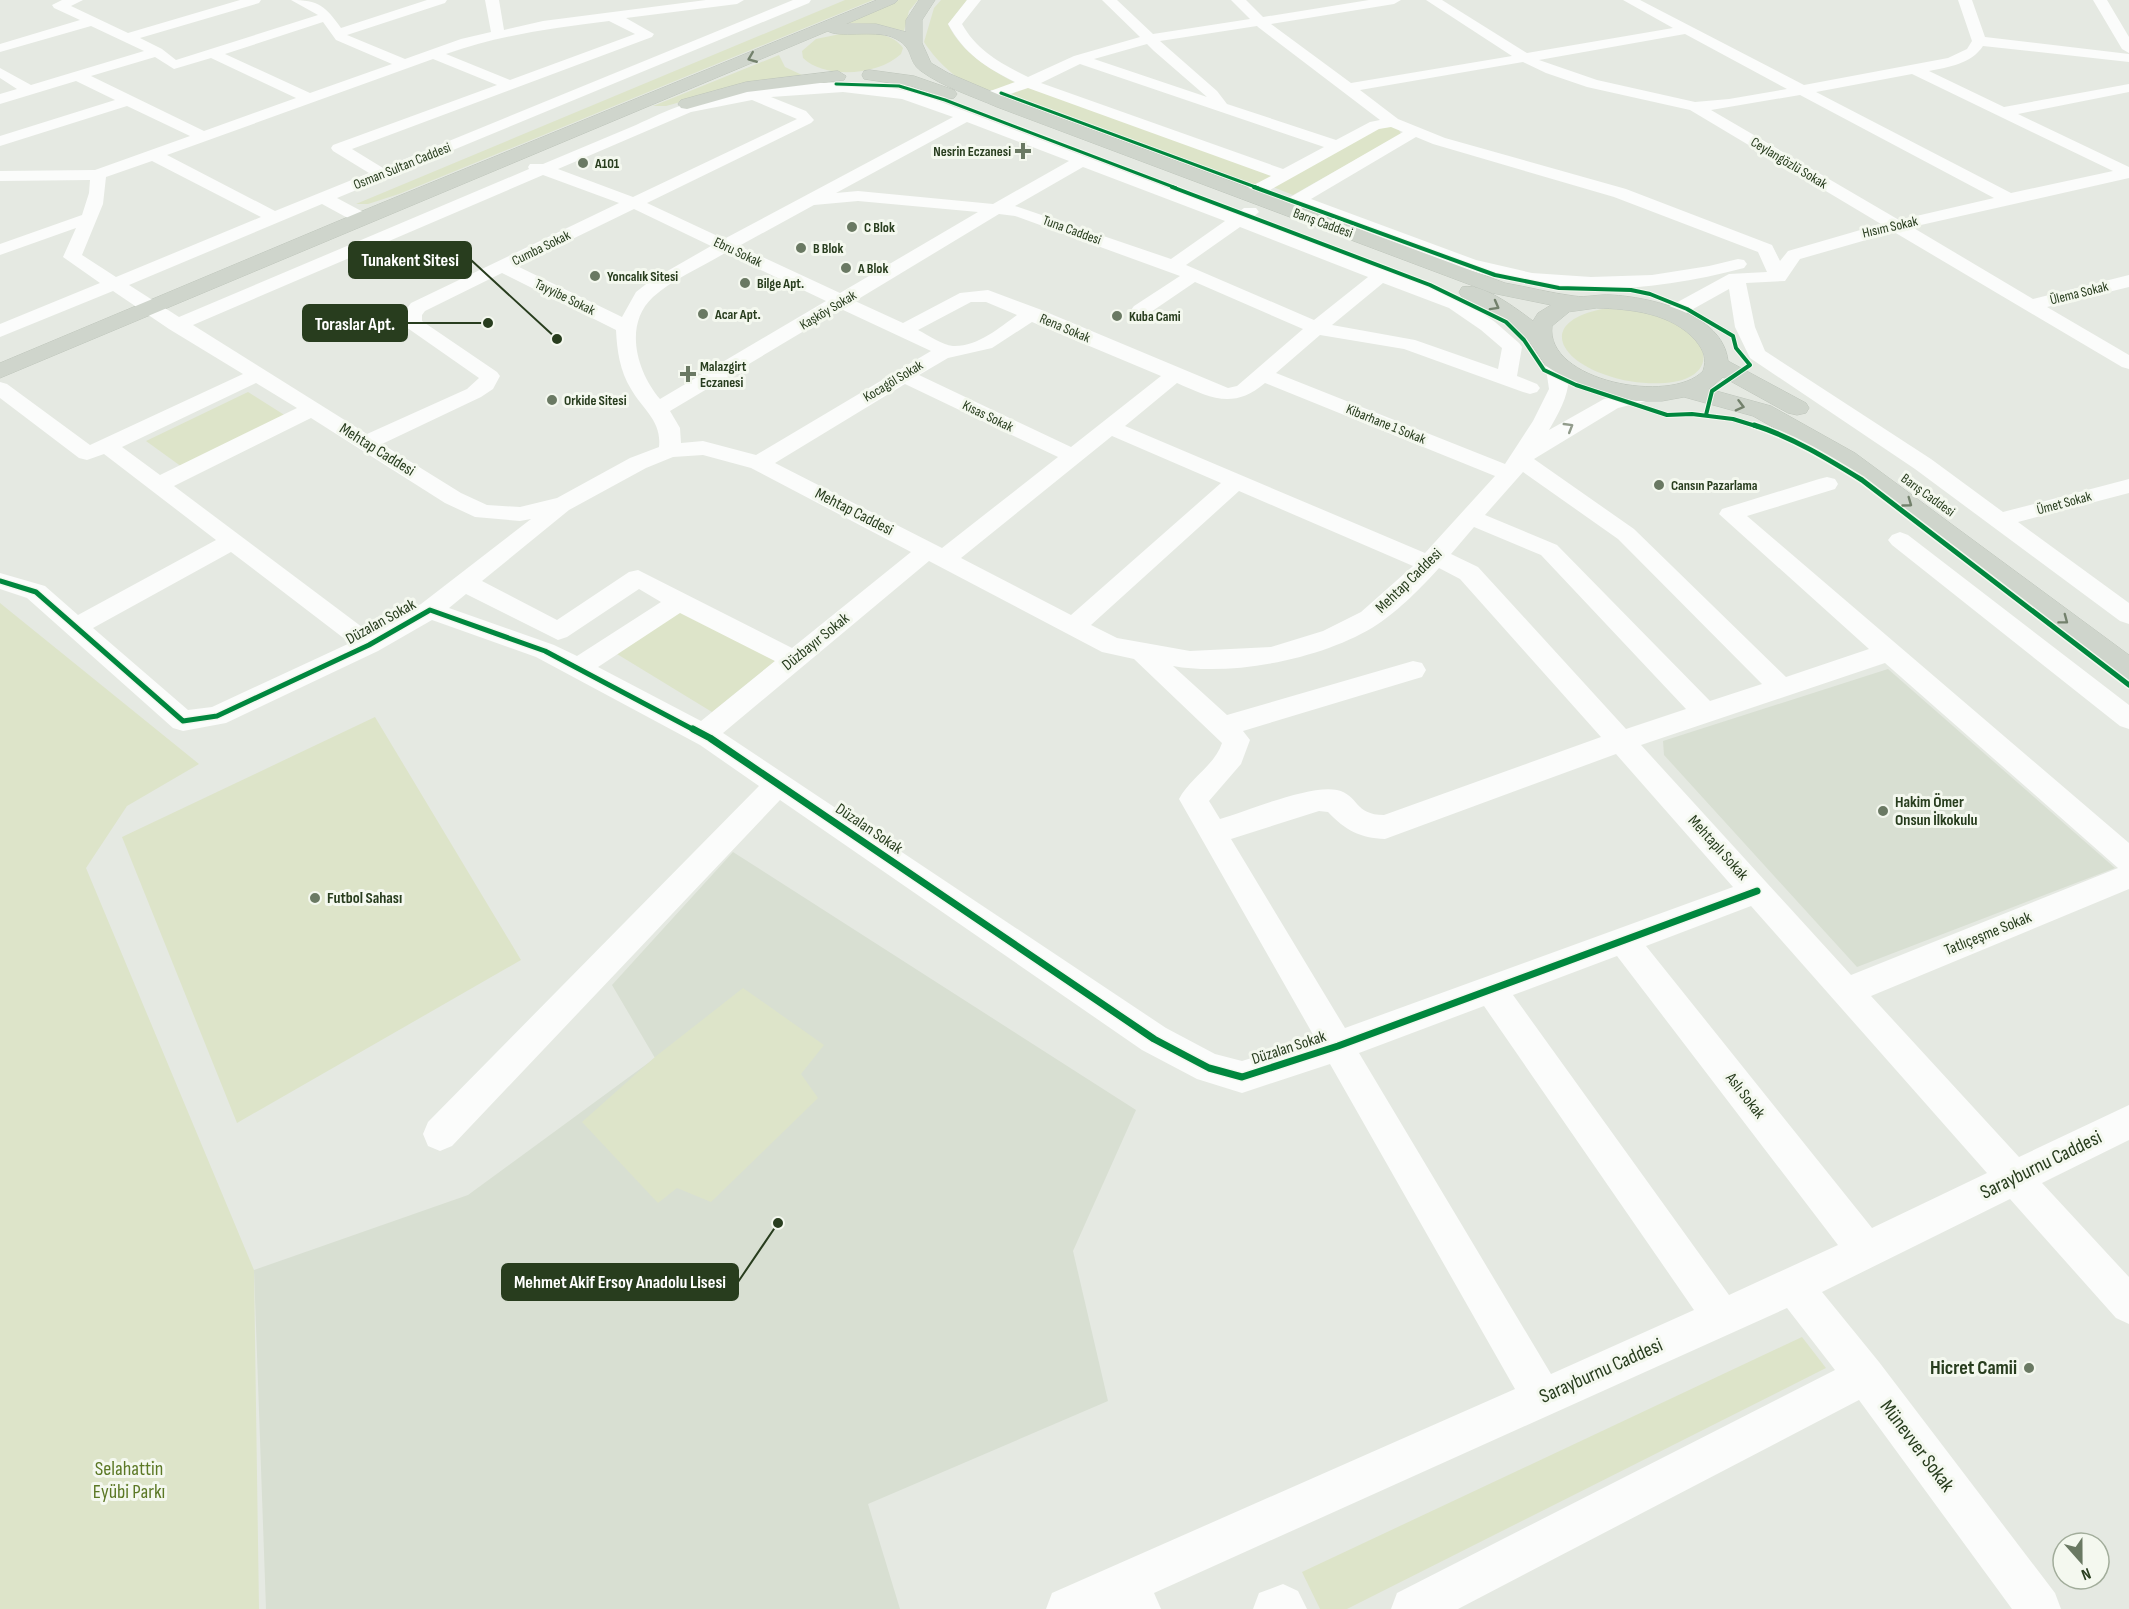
<svg xmlns="http://www.w3.org/2000/svg" width="2129" height="1609" viewBox="0 0 2129 1609" font-family="'Sofia Sans Condensed',sans-serif">
  <rect width="100%" height="100%" fill="#e5e9e2"/>
  <path fill="#d8dfd2" d="M1888 669 2115 868 1857 967 1664 755 1663 741Z
    M733 852 1136 1110 1073 1251 1108 1401 868 1504 900 1609H266L254 1270 468 1195 655 1058 612 985Z"/>
  <path fill="#dde4c9" d="M845 0H873L399 194 368 204H356Z
    M899 0H918L909 11 904 31 876 24 845 23Z
    M941 0H967L948 24C960 51 990 70 1016 83 1009 85 1000 90 993 90 966 92 937 62 924 42L934 8Z
    M845 33C865 33 890 30 903 48L901 54C879 75 826 80 803 58L802 51 816 39Z
    M779 55 785 67 802 75 757 81 666 106H653Z
    M1028 86 1278 176 1258 188 1010 95Z
    M1390 125 1398 128 1401 134 1293 195 1273 187 1380 127Z
    M1602 309C1626 309 1648 311 1670 321 1713 339 1718 379 1665 383 1645 384 1625 382 1606 375 1558 359 1539 322 1602 309Z
    M248 392 286 416 182 467 146 441Z
    M0 603 199 764 127 806 86 868 254 1270 259 1609H0Z
    M680 607 775 661 712 712 617 654Z
    M375 717 521 960 237 1123 122 837Z
    M743 988 824 1045 801 1074 818 1098 711 1202 677 1188 658 1203 582 1122 655 1057Z
    M1802 1337 1826 1368 1347 1609H1320L1302 1572Z"/>
  <g fill="none" stroke-linecap="round" stroke-linejoin="round">
    <g stroke="#bec5bb" stroke-width="1">
      <path id="major" d="M877 0H898L895 3 846 24H876L906 32V20L919 0H935L922 20V43L931 63 948 73 1009 99 1505 283C1528 287 1551 293 1574 296 1586 298 1599 294 1611 295 1649 297 1723 313 1728 361L1806 403 1809 408 1806 413 1797 415 1788 413 1723 377 1709 389 1771 406 1855 453 2129 655V681L2118 678 1837 463 1753 416 1684 397 1662 401H1636L1601 394 1576 385 1546 366 1529 341 1500 318 1462 297 1459 292 1462 287C1482 282 1517 309 1533 321L1538 313 1551 305 1492 293 997 107C972 96 943 87 921 71 906 60 916 47 892 37 874 30 837 38 828 31L0 378V363L367 209ZM1597 308C1631 309 1672 313 1696 341 1704 351 1707 359 1703 371 1671 405 1545 381 1552 326L1569 312Z
        M870 70 914 76 954 90 957 94 954 98 948 99 911 86 864 79 862 75 864 71Z
        M838 71 846 76 844 80 747 92 687 109 681 108 678 104 681 100 746 82Z"/>
    </g>
    <path fill="#fbfcfb" fill-rule="evenodd" d="M62 0H83L71 6 128 33 240 0H261L259 3 140 38 162 49 176 60 318 15 291 0C319 0 325 6 341 28L427 0H447L445 3 347 35 405 59 461 39 491 32 485 0H499L504 30 543 21 706 0H744L737 4 626 18 654 34 652 37 352 149 383 168 793 0H811L809 3 337 198 367 214 370 218 367 222H355L322 204 129 285 179 317 529 169 528 167 530 164H543C574 151 605 138 636 125 651 118 667 110 683 105 759 83 851 72 928 97L1236 214 1244 208H1256L1259 212 1251 219 1463 300 1495 322 1519 343 1522 347 1517 376 1537 384 1540 388 1537 392 1530 394 1523 392 1404 349 1320 335 1276 373 1505 464 1533 421 1549 389 1545 362 1548 358H1562C1578 381 1561 409 1549 430L1604 399 1651 388 1658 390 1661 394 1658 398 1618 408 1534 459 1634 529 1786 677 1869 649 1719 514 1722 509 1819 479 1827 477 1835 479 1838 484 1835 489 1747 516 2129 843V889L1871 996 2019 1157 2129 1105V1140L2042 1183 2129 1277V1324L2116 1318 2010 1199 1822 1292 1879 1362 2055 1593 2061 1609H2012L1859 1400 1458 1609H1391L1397 1593 1835 1370 1787 1308 1154 1593 1161 1609H1046L1052 1593 1515 1389 1330 1064 1242 1093 1197 1079 1142 1050 780 800 452 1146 440 1151 428 1146 423 1134 428 1122 759 786 700 745 536 657 432 620 378 651 226 723 183 731 173 728 27 598 0 589V573L45 586 78 615 216 540 104 454 87 460 79 458 0 398V382L7 384 90 445 243 374 169 329 113 291 0 337V324L100 283 63 257 76 228 0 255V244L82 215 89 193 90 180 0 181V171L95 170 190 136 127 106 0 146V136L115 100 76 81 0 104V94L17 89 0 78V68L31 85 144 51 91 26 0 52V44L80 20 54 8 52 5ZM609 21 635 34 510 80 446 54C499 35 554 28 609 21ZM323 22 336 40 392 64 310 93 225 54ZM155 57 174 69 211 58 296 98 204 131 91 76ZM433 59 497 85 333 145 331 148 333 151 369 173 275 211 167 155ZM843 92 902 99 953 117 724 239 647 203 811 123 814 120 806 111 771 97ZM752 100 797 119 633 197 558 169 691 112ZM967 122 1069 161 993 204 858 191 836 193ZM152 161 261 217 116 277 82 255 103 204 106 177ZM1083 167 1225 221 1171 259 1015 206ZM543 175 619 203 411 303 402 315 406 327 479 378 467 389 367 434 193 325ZM858 201 978 212 840 293 739 246 814 205ZM634 209 711 246 650 281 636 292 622 317 517 266ZM999 214 1015 216 1180 276 1134 306 1131 310 1134 314H1148L1195 282 1303 329 1237 386 1228 388 1039 309 988 290 960 293 903 323 855 301ZM1240 227 1368 277 1314 320 1186 265ZM725 253 826 301 660 399C637 372 623 325 653 297 673 279 702 267 725 253ZM502 273 616 330C617 351 620 371 631 389 643 410 662 421 659 447L630 458 557 498 520 507 487 505 461 493 382 444 481 397 493 389 500 376 497 372 422 321V315L425 311ZM1383 283 1449 308 1481 330 1502 348 1498 369 1415 340 1332 325ZM971 302H986L1017 315C999 328 977 347 953 346 942 345 928 335 918 330ZM841 309 931 351 756 455 703 441 681 443 680 428 670 411ZM1032 322 1161 376 1071 447 919 375 948 358 992 348ZM256 383 297 408 160 475 122 447ZM1177 383C1211 398 1233 410 1265 383L1495 476 1425 553 1125 426ZM905 384 1058 457 942 548 775 463ZM311 418 445 503 475 517 520 521 531 519 421 604 370 633 174 486ZM1112 436 1221 483 1071 615 961 558ZM703 455 751 468 911 552 792 648 638 570 629 572 557 620 482 581 569 510 646 468 673 457ZM1523 472 1618 539 1762 684 1710 701 1557 545 1485 515ZM1239 491 1413 566 1361 612 1323 631 1271 647 1190 651 1117 638 1091 625ZM1474 527 1541 555 1686 709 1626 729 1478 567 1451 554ZM231 552 350 643 212 707 188 710 93 628ZM929 561 1102 652 1134 659 1222 743C1215 765 1190 778 1179 799L1315 1038 1242 1061 1215 1054 1166 1028 723 733ZM1439 568 1460 579 1601 737 1384 815C1354 815 1359 795 1337 790 1311 784 1247 811 1220 819L1209 801 1241 764 1250 740 1243 731 1422 677 1426 670 1422 663 1413 661 1227 715 1173 666C1233 677 1327 658 1378 624 1398 611 1423 586 1439 568ZM639 589 661 602 577 656 554 645 449 608 466 594 558 640 567 637ZM680 613 775 661 701 721 598 667ZM1885 663 2118 868 1851 975 1641 745ZM1616 754 1733 887 1345 1028 1231 839 1319 811 1328 812C1345 830 1360 838 1385 839ZM1751 906 1987 1173 1872 1228 1646 946ZM1617 956 1838 1245 1729 1295 1513 995ZM1484 1006 1694 1310 1551 1374 1359 1053Z
      M967 0H981L962 24C977 51 1002 64 1028 77L1074 56 1140 37 1102 0H1117L1153 34 1250 19 1231 0H1246L1263 17 1369 0H1401L1394 4 1271 24 1351 83 1512 56 1426 0H1442L1527 53 1673 28 1623 0H1640L1804 85 1948 58 1967 49 1972 41 1958 0H1972L1985 37 2129 54V62L1983 46C1971 64 1949 67 1929 71L2004 107 2129 84V92L2018 114 2129 167V178L1912 227 2033 299 2129 275V287L2047 307 2129 355V369L2122 367 1894 232 1800 259 1785 281 1746 283 1755 327 1765 351 1931 459 2003 512 2129 479V493L2018 522 2129 603V624L2120 621 1915 469 1750 358 1735 327 1729 289 1677 318H1663L1660 314 1663 310 1729 274 1767 272 1758 252 1614 197 1433 144 1416 137 1311 199 1476 260 1532 273 1591 277 1652 275 1709 266 1738 259 1744 260 1747 264 1744 268C1666 289 1581 297 1501 279 1432 263 1366 231 1299 206L1286 212 1280 211 1277 207 1280 203 1403 132 1391 127 1379 129 1254 199H1242L1240 195 1242 191 1271 176 1028 88 992 100H982L980 97 982 94 1015 82C986 67 965 55 948 24ZM1257 26 1258 27 1380 120 1370 122 1336 140 1227 104 1217 91 1160 41ZM1685 34 1787 89 1729 99 1695 102 1597 80 1539 60ZM1147 44 1154 51 1207 97 1094 59ZM1523 62 1546 73 1587 87 1690 110 1881 224 1788 251 1780 261 1772 245 1626 189 1445 138 1398 119 1360 90ZM1080 64 1324 147 1283 169 1041 83ZM1912 74 2113 171 2011 193 1816 92ZM1800 95 1994 198 1899 220 1711 110Z
      M2093 0H2107L2129 37V53L2122 49Z
      M1900 532 1908 535 2129 705V729L2120 726 1892 545 1888 540 1892 535Z
      M1283 1584 1298 1591 1307 1609H1253L1259 1593Z"/>
    <use href="#major" fill="#cfd5cc" fill-rule="evenodd"/>
    <g stroke="#f4f8ef" stroke-width="5">
      <path id="cycleway-far3" d="M836 84 899 86 945 100 1176 188
        M1001 93 1258 188"/>
    </g>
    <g stroke="#f4f8ef" stroke-width="6">
      <path id="cycleway-far2" d="M1172 187 1430 285 1506 322 1524 340 1544 370 1576 385 1667 415 1692 414 1733 419 1759 427
        M1254 187 1495 275 1559 288 1631 290 1650 294 1687 309 1733 336 1736 348 1750 365 1712 391 1706 415"/>
    </g>
    <g stroke="#f4f8ef" stroke-width="8">
      <path id="cycleway-far1" d="M1754 425C1792 437 1828 459 1862 480L2129 685
        M0 581 36 592 183 721 217 716 369 645 430 610 545 651 696 731"/>
    </g>
    <g stroke="#f4f8ef" stroke-width="10">
      <path id="cycleway" d="M693 729 710 738 1154 1039 1209 1068 1242 1077 1338 1046 1757 891"/>
    </g>
    <use href="#cycleway-far3" stroke="#00873e" stroke-width="3"/>
    <use href="#cycleway-far2" stroke="#00873e" stroke-width="4"/>
    <use href="#cycleway-far1" stroke="#00873e" stroke-width="5"/>
    <use href="#cycleway" stroke="#00873e" stroke-width="7"/>
  </g>
  <defs><path id="oneway-chevron" d="M-2-3.5L2.5 0L-2 3.5" fill="none" stroke-width="1.6" stroke-linecap="round" stroke-linejoin="round" transform="scale(1.5)"/></defs>
  <g stroke="#73816c">
    <use href="#oneway-chevron" transform="translate(752 58) rotate(158)"/>
    <use href="#oneway-chevron" transform="translate(1495 306) rotate(29)"/>
    <use href="#oneway-chevron" transform="translate(1740 406) rotate(15)"/>
    <use href="#oneway-chevron" transform="translate(1908 503) rotate(36)"/>
    <use href="#oneway-chevron" transform="translate(2064 620) rotate(37)"/>
  </g>
  <use stroke="#929c8c" href="#oneway-chevron" transform="translate(1569 427) rotate(-31)"/>
  <g fill="#6a7963" stroke="#f4f8ef" stroke-width="2">
    <path d="M1020 142h6v6h6v6h-6v6h-6v-6h-6v-6h6z"/>
    <circle cx="583" cy="163" r="6"/>
    <circle cx="852" cy="227" r="6"/>
    <circle cx="801" cy="248" r="6"/>
    <circle cx="846" cy="268" r="6"/>
    <circle cx="595" cy="276" r="6"/>
    <circle cx="745" cy="283" r="6"/>
    <circle cx="703" cy="314" r="6"/>
    <circle cx="1117" cy="316" r="6"/>
    <path d="M685 365h6v6h6v6h-6v6h-6v-6h-6v-6h6z"/>
    <circle cx="552" cy="400" r="6"/>
    <circle cx="1659" cy="485" r="6"/>
    <circle cx="1883" cy="811" r="6"/>
    <circle cx="315" cy="898" r="6"/>
    <circle cx="2029" cy="1368" r="6"/>
  </g>
  <g text-anchor="middle" dominant-baseline="central" stroke-width="6" stroke-linejoin="round" paint-order="stroke">
    <g font-size="14" font-weight="bold" fill="#283d1e" stroke="#f4f8ef" text-anchor="start">
      <text x="1011" y="151" text-anchor="end">Nesrin Eczanesi</text>
      <text x="595" y="163">A101</text>
      <text x="864" y="227">C Blok</text>
      <text x="813" y="248">B Blok</text>
      <text x="858" y="268">A Blok</text>
      <text x="607" y="276">Yoncalık Sitesi</text>
      <text x="757" y="283">Bilge Apt.</text>
      <text x="715" y="314">Acar Apt.</text>
      <text x="1129" y="316">Kuba Cami</text>
      <text x="700" y="366">Malazgirt<tspan x="700" dy="16">Eczanesi</tspan></text>
      <text x="564" y="400">Orkide Sitesi</text>
      <text x="1671" y="485">Cansın Pazarlama</text>
    </g>
    <g font-size="14" fill="#283d1e" stroke="#f4f8ef">
      <text transform="translate(1789 163) rotate(31)">Ceylangözlü Sokak</text>
      <text transform="translate(402 166) rotate(-22)">Osman Sultan Caddesi</text>
      <text transform="translate(1323 223) rotate(20)">Barış Caddesi</text>
      <text transform="translate(1890 227) rotate(-13)">Hısım Sokak</text>
      <text transform="translate(1072 230) rotate(20)">Tuna Caddesi</text>
      <text transform="translate(541 248) rotate(-26)">Cumba Sokak</text>
      <text transform="translate(738 252) rotate(25)">Ebru Sokak</text>
      <text transform="translate(2079 293) rotate(-14)">Ülema Sokak</text>
      <text transform="translate(565 297) rotate(26)">Tayyibe Sokak</text>
      <text transform="translate(828 310) rotate(-31)">Kaşköy Sokak</text>
      <text transform="translate(1065 328) rotate(23)">Rena Sokak</text>
      <text transform="translate(893 381) rotate(-31)">Kocagöl Sokak</text>
      <text transform="translate(988 416) rotate(26)">Kısas Sokak</text>
      <text transform="translate(1386 424) rotate(22)">Kibarhane 1 Sokak</text>
      <text transform="translate(1928 495) rotate(36)">Barış Caddesi</text>
      <text transform="translate(2064 503) rotate(-15)">Ümet Sokak</text>
    </g>
    <g font-size="16" fill="#283d1e" stroke="#f4f8ef">
      <text transform="translate(377 450) rotate(32)">Mehtap Caddesi</text>
      <text transform="translate(854 512) rotate(27)">Mehtap Caddesi</text>
      <text transform="translate(1409 581) rotate(-44)">Mehtap Caddesi</text>
      <text transform="translate(381 622) rotate(-29)">Düzalan Sokak</text>
      <text transform="translate(816 642) rotate(-39)">Düzbayır Sokak</text>
      <text transform="translate(869 829) rotate(34)">Düzalan Sokak</text>
      <text transform="translate(1718 848) rotate(48)">Mehtaplı Sokak</text>
      <text transform="translate(1988 934) rotate(-22)">Tatlıçeşme Sokak</text>
      <text transform="translate(1289 1048) rotate(-18)">Düzalan Sokak</text>
      <text transform="translate(1745 1096) rotate(52)">Aslı Sokak</text>
    </g>
    <g font-size="16" font-weight="bold" fill="#283d1e" stroke="#f4f8ef" text-anchor="start">
      <text x="1895" y="802">Hakim Ömer<tspan x="1895" dy="18">Onsun İlkokulu</tspan></text>
      <text x="327" y="898">Futbol Sahası</text>
    </g>
    <g font-size="20" fill="#283d1e" stroke="#f4f8ef">
      <text transform="translate(2041 1165) rotate(-26)">Sarayburnu Caddesi</text>
      <text transform="translate(1601 1371) rotate(-24)">Sarayburnu Caddesi</text>
      <text transform="translate(1917 1446) rotate(53)">Münevver Sokak</text>
    </g>
    <g font-size="20" font-weight="bold" fill="#283d1e" stroke="#f4f8ef" text-anchor="end">
      <text x="2017" y="1368">Hicret Camii</text>
    </g>
    <g font-size="20" fill="#5b7825" stroke="#f4f8ef">
      <text x="129" y="1469">Selahattin<tspan x="129" dy="23">Eyübi Parkı</tspan></text>
    </g>
  </g>
  <path fill="none" stroke="#283d1e" stroke-width="2" d="M557 339L471 260M488 323L407 323M778 1223L738 1282"/>
  <g fill="#283d1e" stroke="#f4f8ef" stroke-width="2">
    <circle cx="557" cy="339" r="6"/>
    <circle cx="488" cy="323" r="6"/>
    <circle cx="778" cy="1223" r="6"/>
  </g>
  <g fill="#283d1e" stroke="#283d1e" stroke-width="2">
    <rect x="349" y="242" width="122" height="36" rx="6"/>
    <rect x="303" y="305" width="104" height="36" rx="6"/>
    <rect x="502" y="1264" width="236" height="36" rx="6"/>
  </g>
  <g font-size="18" text-anchor="middle" font-weight="bold" fill="#fff">
    <text x="410" y="266">Tunakent Sitesi</text>
    <text x="355" y="330">Toraslar Apt.</text>
    <text x="620" y="1288">Mehmet Akif Ersoy Anadolu Lisesi</text>
  </g>
  <g transform="translate(2081 1561) rotate(159)"><circle r="28" fill="#f4f8ef" stroke="#a2ad9b" stroke-width="1.5"/>
  <path d="M0-4.5L10 22L0 15L-10 22Z" fill="#6a7963"/>
  <text y="-9" font-size="16" font-weight="bold" text-anchor="middle" fill="#283d1e">N</text>
  </g>
</svg>
